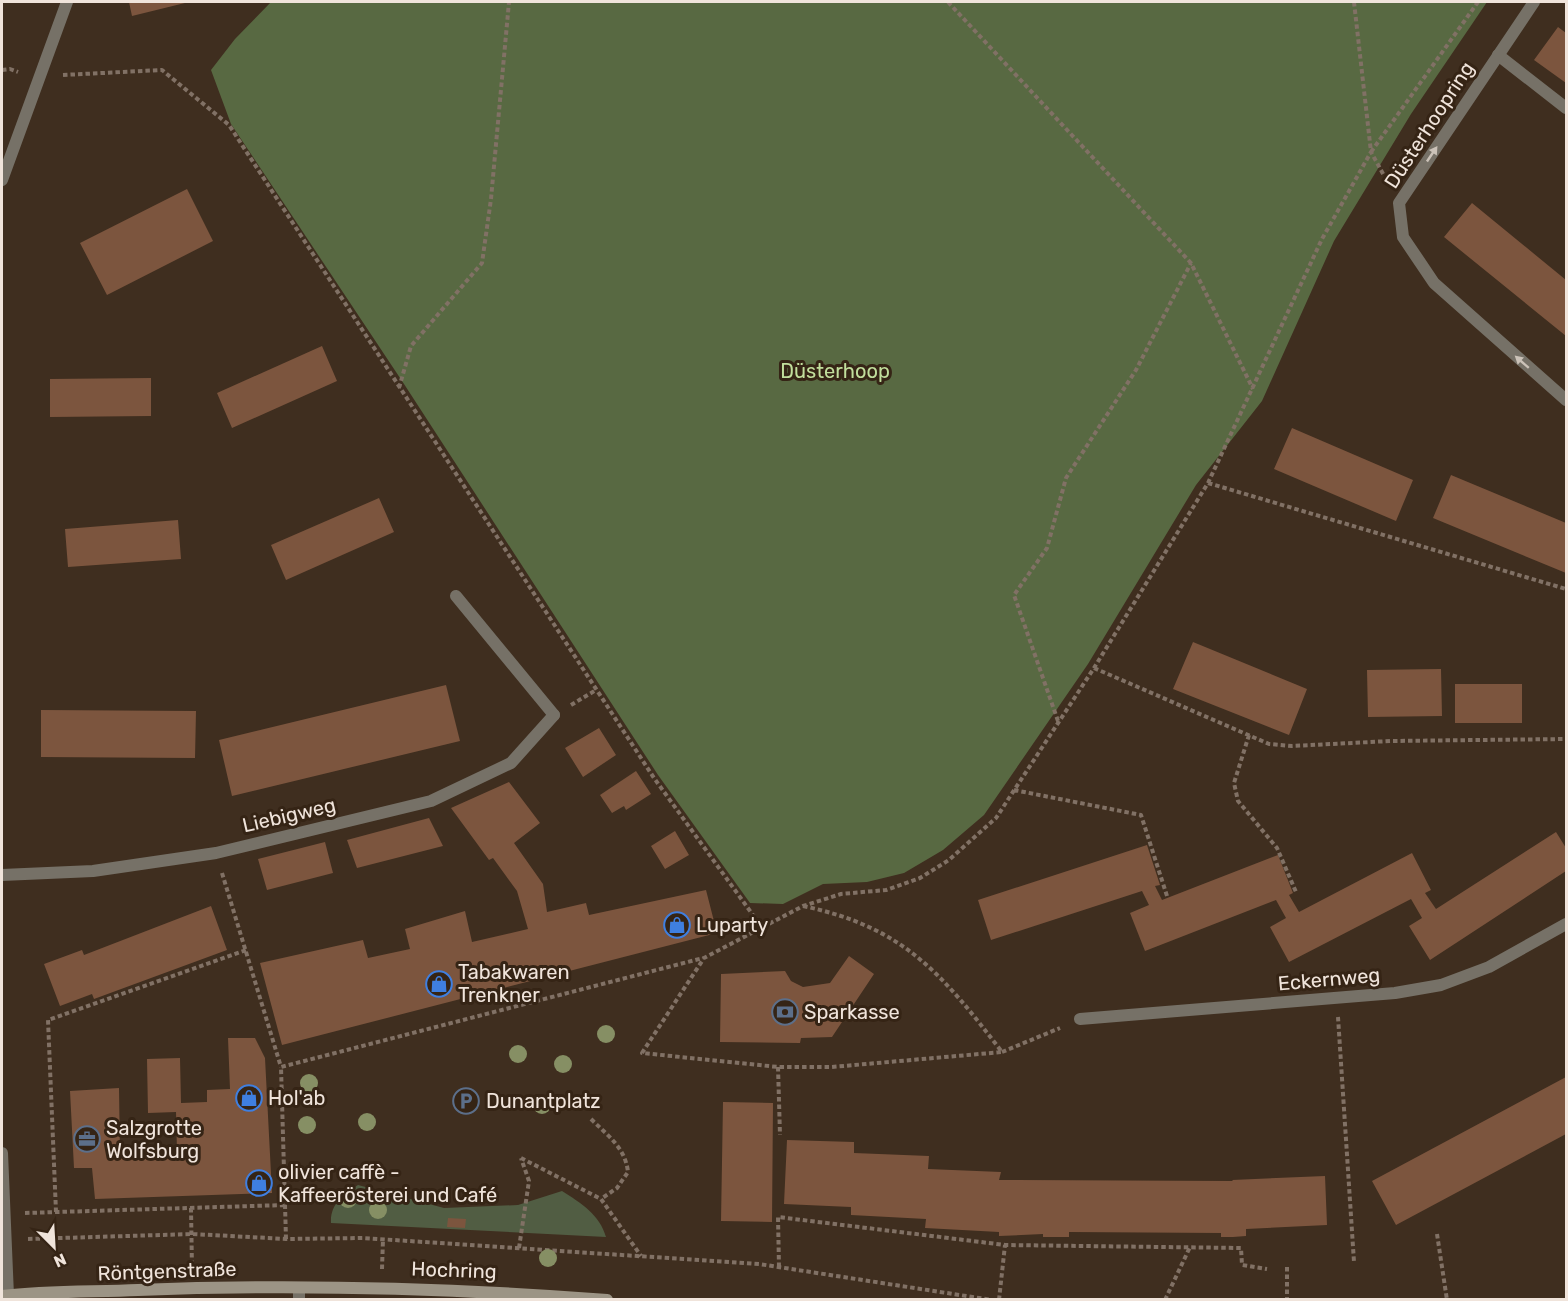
<svg xmlns="http://www.w3.org/2000/svg" width="1568" height="1301" viewBox="0 0 1568 1301" font-family="Rubik,sans-serif">
  <rect width="100%" height="100%" fill="#3f2e1f"/>
  <path fill="#515d43" d="M358 1185 444 1208 518 1205 562 1191C581 1203 600 1215 606 1237L331 1223C330 1204 343 1195 358 1185Z"/>
  <path fill="#586942" d="M271 2H1487L1411 114 1334 241 1262 401 1196 485 1088 664 984 815 943 850 904 873 867 882 823 884 783 904 750 903 658 775 404 384 231 124 211 70 235 39Z"/>
  <path fill="#7c553e" d="M129 2H189L132 16Z
    M1558 27 1566 33V83L1534 60Z
    M187 189 213 241 107 295 80 243Z
    M1472 203 1566 280V336L1444 237Z
    M322 346 337 381 232 428 217 393Z
    M151 378V416L50 417V379Z
    M1292 428 1413 480 1396 521 1274 469Z
    M1451 475 1566 523V573L1433 518Z
    M379 498 394 532 286 580 271 545Z
    M178 520 181 559 68 567 65 529Z
    M1193 642 1307 689 1289 735 1173 689Z
    M1441 669 1442 716 1368 717 1367 670Z
    M1455 684H1522V723H1455Z
    M446 685 460 741 232 796 219 740Z
    M41 710 196 711 195 758 41 757Z
    M599 728 616 755 583 777 565 748Z
    M636 771 651 794 626 810 624 806 612 813 600 795Z
    M509 782 540 823 514 843 543 884 547 912 586 903 589 915 706 890 717 933 282 1045 260 963 363 940 368 958 410 949 405 929 465 911 472 942 528 929 517 891 493 858 489 860 451 808Z
    M429 818 443 846 357 868 347 840Z
    M675 831 689 855 665 869 651 846Z
    M1556 832 1566 848V871L1430 960 1409 926 1422 918 1411 899 1289 962 1270 927 1286 918 1276 900 1145 951 1130 913 1149 905 1142 891 991 940 978 900 1147 845 1160 885 1155 886 1162 900 1278 855 1293 893 1289 895 1299 912 1412 853 1431 890 1425 893 1436 909Z
    M325 842 333 873 267 890 258 859Z
    M211 906 227 950 94 999 92 994 60 1006 44 964 82 950 84 955Z
    M849 956 874 974 832 1037 801 1038 800 1043 720 1042 721 974 785 971 791 981 803 987 830 983Z
    M228 1038H255L265 1058 272 1193 95 1199 92 1168H74L70 1091 119 1088 120 1155 177 1152 176 1112 148 1113 147 1059 180 1058 181 1103 207 1102V1090L230 1089Z
    M1566 1077V1134L1396 1225 1372 1181Z
    M723 1102 773 1103 772 1222 721 1221Z
    M787 1140 854 1142V1153L929 1156 928 1169 1001 1172 999 1180 1233 1181 1232 1180 1325 1176 1327 1225 1246 1229V1236L1233 1237H1221V1233L1069 1232V1237H1043V1234L999 1236V1232L925 1228 926 1219 851 1215V1207L784 1204Z
    M448 1218 466 1219 465 1228 447 1227Z"/>
  <g fill="none" stroke-linecap="round" stroke-linejoin="round">
    <path stroke="#817165" stroke-width="4" stroke-dasharray="4.5 3" stroke-linecap="butt" d="M948 2 1191 263 1253 389
      M1354 2 1371 152
      M2 70 10 69 18 72
      M63 75 162 70 229 125 654 778 763 929
      M1371 152 1478 2
      M399 388 411 346 482 263 491 199 509 2
      M1208 483 1566 589
      M1094 668 1269 744 1292 746 1390 741 1566 739
      M571 705 596 690
      M1058 721 1014 595 1047 548 1066 478 1136 370 1191 263
      M1249 735 1234 783 1238 801 1277 848 1296 892
      M1014 790 1141 815 1167 896
      M222 873 281 1067
      M803 906C904 927 942 974 1002 1052L832 1067H778L642 1053 704 958 803 906 841 894 886 890 920 878 949 860 996 818 1094 668 1208 483 1322 239 1371 152 1387 181
      M1338 1017 1354 1262
      M1002 1052 1060 1028
      M778 1067 780 1135
      M591 1119C608 1136 625 1147 628 1172L617 1188 601 1199
      M521 1158 601 1199 641 1256
      M191 1208 192 1269
      M56 1212 48 1020 246 950
      M25 1213 285 1205
      M1437 1234 1447 1300
      M28 1239 193 1234 286 1239 363 1238 759 1264 992 1300
      M286 1239 281 1067 703 958
      M519 1248 529 1181 521 1158
      M779 1267 778 1217 1005 1245 1241 1248 1242 1265 1267 1269
      M1287 1267V1300
      M382 1269 383 1239
      M999 1300 1005 1245
      M1165 1300 1190 1247"/>
    <path stroke="#767167" stroke-width="12" d="M1498 55 1566 108
      M456 596 554 715"/>
    <path stroke="#767167" stroke-width="12" d="M1534 2 1399 203 1403 237 1434 283 1566 400
      M2 180 67 2
      M2 875 93 871 216 853 431 801 511 763 554 715
      M1080 1019 1395 993 1441 985 1489 967 1566 924
      M2 1153 8 1296
      M299 1288V1300"/>
    <path stroke="#9c9485" stroke-width="12" d="M2 1296C46 1291 93 1292 138 1290 294 1284 450 1288 607 1300"/>
  </g>
  <g fill="#868f64">
    <circle cx="606" cy="1034" r="9"/>
    <circle cx="518" cy="1054" r="9"/>
    <circle cx="563" cy="1064" r="9"/>
    <circle cx="309" cy="1083" r="9"/>
    <circle cx="542" cy="1105" r="9"/>
    <circle cx="367" cy="1122" r="9"/>
    <circle cx="307" cy="1125" r="9"/>
    <circle cx="348" cy="1199" r="9"/>
    <circle cx="378" cy="1210" r="9"/>
    <circle cx="548" cy="1258" r="9"/>
  </g>
  <defs><path id="oneway-solid" d="M-6-.8H1V-3.2L6.5 0L1 3.2V.8H-6Z" transform="scale(1.5)"/></defs>
  <g fill="#cbc2b8">
    <use href="#oneway-solid" transform="translate(1432 154) rotate(-56)"/>
    <use href="#oneway-solid" transform="translate(1522 362) rotate(-139)"/>
  </g>
  <defs>
    <g id="shop-ring" transform="scale(1.35)"><circle r="9.5" fill="#352415" stroke="#3f7fe0" stroke-width="1.5"/><path d="M-5-2.5h2.3a2.7 3.5 0 0 1 5.4 0H5L5.5 6h-11ZM-1.5-2.5h3a1.5 2.3 0 0 0-3 0Z" fill="#3f7fe0"/></g>
    <g id="bank-ring" transform="scale(1.35)"><circle r="9.5" fill="#352415" stroke="#5c6f8a" stroke-width="1.5"/><path d="M-6-4H6V4H-6ZM0-2.3a2.3 2.3 0 1 0 0 4.6a2.3 2.3 0 1 0 0-4.6Z" fill="#5c6f8a"/></g>
    <g id="parking-ring" transform="scale(1.35)"><circle r="9.5" fill="#352415" stroke="#5c6f8a" stroke-width="1.5"/><path d="M-3.5-5.5H1a3.5 3.5 0 0 1 0 7H-1V5.5H-3.5ZM-1-3.4V-.6H.8a1.4 1.4 0 0 0 0-2.8Z" fill="#5c6f8a"/></g>
    <g id="office-ring" transform="scale(1.35)"><circle r="9.5" fill="#352415" stroke="#5c6f8a" stroke-width="1.5"/><path d="M-6-3h4V-5.5h4V-3h4V5H-6ZM-1-4.5V-3h2v-1.5ZM-6 0V1H6V0Z" fill="#5c6f8a"/></g>
  </defs>
  <g fill-rule="evenodd">
    <use href="#shop-ring" x="677" y="925"/>
    <use href="#shop-ring" x="439" y="984"/>
    <use href="#bank-ring" x="785" y="1012"/>
    <use href="#shop-ring" x="249" y="1098"/>
    <use href="#parking-ring" x="466" y="1101"/>
    <use href="#office-ring" x="87" y="1139"/>
    <use href="#shop-ring" x="259" y="1183"/>
  </g>
  <g text-anchor="middle" dominant-baseline="central" stroke-width="6" stroke-linejoin="round" paint-order="stroke">
    <g font-size="20" fill="#f0e4db" stroke="#352415">
      <text transform="translate(1429 125) rotate(-57)">Düsterhoopring</text>
      <text transform="translate(289 815) rotate(-13)">Liebigweg</text>
      <text transform="translate(1329 979) rotate(-5)">Eckernweg</text>
      <text transform="translate(454 1270) rotate(2)">Hochring</text>
      <text transform="translate(167 1271) rotate(-2)">Röntgenstraße</text>
    </g>
    <g font-size="20" fill="#c1de9c" stroke="#352415">
      <text x="835" y="371">Düsterhoop</text>
    </g>
    <g font-size="20" fill="#f0e4db" stroke="#352415" text-anchor="start">
      <text x="696" y="925">Luparty</text>
      <text x="458" y="972">Tabakwaren<tspan x="458" dy="23">Trenkner</tspan></text>
      <text x="804" y="1012">Sparkasse</text>
      <text x="268" y="1098">Hol'ab</text>
      <text x="486" y="1101">Dunantplatz</text>
      <text x="106" y="1128">Salzgrotte<tspan x="106" dy="23">Wolfsburg</tspan></text>
      <text x="278" y="1172">olivier caffè -<tspan x="278" dy="23">Kaffeerösterei und Café</tspan></text>
    </g>
  </g>
  <rect width="1568" height="1301" fill="none" stroke="#f0e4db" stroke-width="6"/>
  <g transform="translate(54 1247) rotate(156)" stroke="#352415" stroke-width="4.5" paint-order="stroke">
  <path d="M0-4.5L10 22L0 15L-10 22Z" fill="#f0e4db"/>
  <text y="-9" font-size="16" font-weight="bold" text-anchor="middle" fill="#f0e4db">N</text>
  </g>
</svg>
